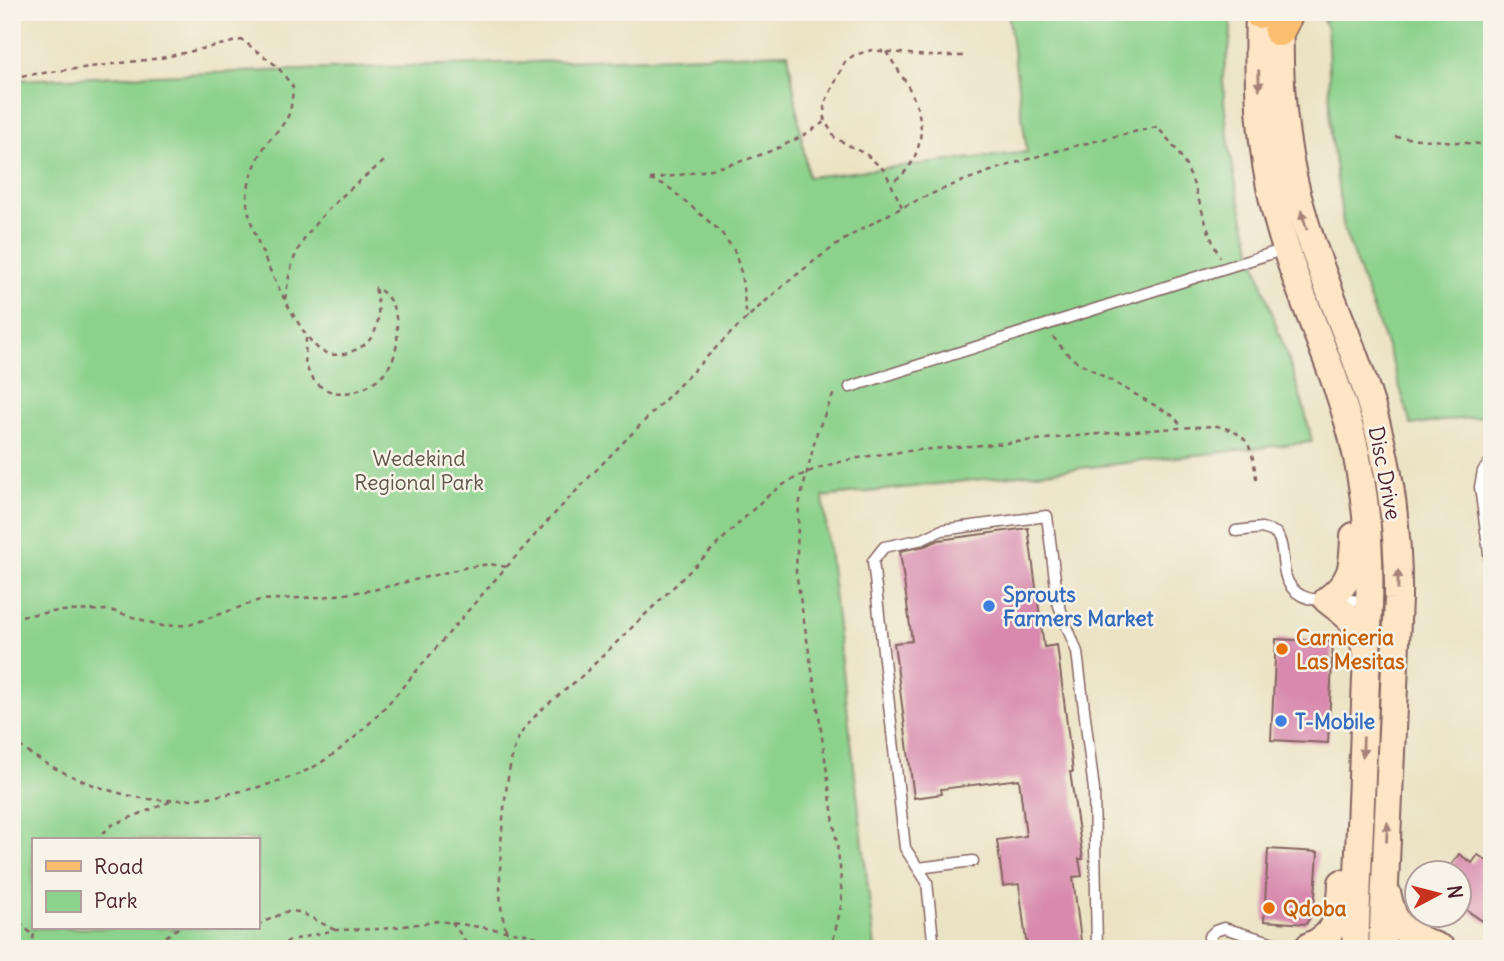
<svg xmlns="http://www.w3.org/2000/svg" width="1504" height="961" viewBox="0 0 1504 961" font-family="Delius,sans-serif">
  <rect width="100%" height="100%" fill="#f7f3e8"/>
  <filter id="ink" filterUnits="userSpaceOnUse"><feTurbulence type="fractalNoise" baseFrequency=".0143" numOctaves="2"/><feDisplacementMap in="SourceGraphic" scale="14" xChannelSelector="R" yChannelSelector="G"/><feConvolveMatrix kernelMatrix="1 2 1 2 8 2 1 2 1" color-interpolation-filters="sRGB"/></filter>
  <filter id="wash" filterUnits="userSpaceOnUse"><feTurbulence type="fractalNoise" baseFrequency=".00686" numOctaves="4" result="noise"/><feDisplacementMap in="SourceGraphic" scale="28" xChannelSelector="R" yChannelSelector="G"/><feGaussianBlur stdDeviation="1.57" result="paint"/><feColorMatrix in="noise" values="0 0 0 0 0 0 0 0 0 0 0 0 0 0 0 0 0 1.4 0 .05"/><feComposite in="paint" operator="in"/></filter>
  <g filter="url(#wash)">
    <rect width="100%" height="100%" fill="#ece3c4"/>
    <path fill="#8cd28c" stroke="#6b785c" stroke-width="2" fill-rule="evenodd" d="M1008 12H1232C1231 25 1231 37 1229 49 1227 60 1222 70 1223 81 1226 153 1243 226 1266 295 1282 344 1302 391 1312 442L823 497 875 949H12V80L788 53 808 177 1027 152ZM33 840H257V928H33Z
      M1349 12H1492V415L1411 425 1393 364 1344 230 1331 135 1328 44 1327 29 1323 20Z"/>
    <g id="blocks">
      <path fill="#d889ad" d="M1028 528 1044 647 1057 645 1073 772H1070L1083 859H1079L1082 876 1073 877 1082 949H1027L1019 884 1003 886 997 840 1026 836 1019 779 941 789 942 794 914 798 894 643 912 641 900 551 925 546 939 540Z
        M1276 639 1333 642 1328 743 1271 740Z
        M1268 849 1318 852 1314 911 1306 924 1264 921Z
        M1459 854 1472 863 1478 855 1492 864V917L1487 924 1459 905V873H1446Z"/>
    </g>
  </g>
  <g filter="url(#ink)">
    <use href="#blocks" fill-opacity="0" stroke="#836461" stroke-width="2"/>
    <g fill="none" stroke-linecap="round" stroke-linejoin="round">
      <g stroke="#836461" stroke-width="13">
        <path id="lane" d="M850 387 1285 249
          M1492 460 1483 471 1480 487 1492 575
          M1236 531 1262 528 1276 533C1286 547 1280 567 1288 582 1304 612 1341 593 1366 603
          M918 868 973 861
          M934 949 927 882 905 848 873 561 884 547 923 539 942 530 1047 516 1058 603 1077 652 1094 790 1097 949
          M1217 949 1209 937 1215 931 1224 928 1274 943 1308 946"/>
      </g>
      <g stroke="#836461" stroke-width="30">
        <path id="secondary" d="M1259 12C1257 80 1259 147 1276 214 1295 290 1332 360 1352 436 1366 492 1371 548 1369 605L1355 949
          M1280 12C1278 82 1283 151 1304 218 1321 276 1347 331 1366 389 1389 457 1399 527 1398 599L1382 949
          M1354 536C1353 566 1353 581 1327 600 1346 615 1362 624 1365 649
          M1388 896C1395 933 1410 934 1442 949
          M1309 946C1339 934 1341 912 1342 883"/>
      </g>
      <g stroke="#836461" stroke-width="33">
        <path id="primary" d="M1259 12V13
          M1279 31 1289 12"/>
      </g>
      <path stroke="#836461" stroke-width="2.5" stroke-dasharray="5 5" stroke-linecap="butt" d="M886 52C908 84 933 119 914 158 910 168 901 177 892 182
        M12 77 161 58 242 40 277 66 293 87C292 96 292 110 287 118 282 127 273 135 267 143 257 158 248 180 247 198 245 227 297 334 320 350 329 356 341 356 350 352 382 341 381 315 375 287
        M1395 137 1492 145
        M650 179C710 172 774 158 824 122
        M650 180 666 185 720 231 734 250 741 272 747 319
        M902 207 885 171 867 155 835 138 825 121 824 105 845 62 854 55 872 50 928 56H967
        M285 299C288 283 290 265 298 250 315 216 356 183 386 160
        M1053 337 1071 358 1172 415 1183 427
        M306 338C306 346 304 357 306 365 320 410 377 395 393 359 397 349 398 337 397 327 396 309 391 296 375 287
        M12 617 59 611 110 610 162 626 189 625 260 600 322 597 373 590 468 567 490 564 507 567
        M12 739C44 770 116 798 160 800 203 802 281 786 317 765 358 741 389 703 419 668 450 632 480 596 512 561 558 508 608 458 658 407 693 371 730 332 768 299 799 272 835 243 871 224 959 174 1059 148 1157 127 1170 141 1182 155 1189 173 1201 200 1205 230 1220 257
        M95 840 112 825 172 801
        M12 916 33 935
        M452 922 471 949
        M257 925 288 911 300 912 335 930
        M31 949 35 928
        M139 949 157 943 178 928
        M278 949 288 941 335 930 382 929 439 921 526 934 582 949
        M512 949C509 937 504 925 502 913 496 881 504 767 518 739 533 711 563 694 586 672 646 614 705 556 765 498 778 488 791 479 806 473 859 450 946 449 1005 443 1076 436 1146 429 1217 426 1253 434 1252 451 1257 484
        M831 949 842 902 840 867 817 701 796 572 799 505 817 432 834 393"/>
      <use href="#lane" stroke="#fff" stroke-width="10"/>
      <use href="#secondary" stroke="#fde5c5" stroke-width="26"/>
      <use href="#primary" stroke="#fbbd6e" stroke-width="30"/>
    </g>
    <defs><path id="oneway-solid" d="M-6-.8H1V-3.2L6.5 0L1 3.2V.8H-6Z" transform="scale(1.75)"/></defs>
    <g fill="#a48278">
      <use href="#oneway-solid" transform="translate(1259 80) rotate(88)"/>
      <use href="#oneway-solid" transform="translate(1304 220) rotate(-107)"/>
      <use href="#oneway-solid" transform="translate(1398 580) rotate(-89)"/>
      <use href="#oneway-solid" transform="translate(1363 747) rotate(92)"/>
      <use href="#oneway-solid" transform="translate(1387 832) rotate(-87)"/>
    </g>
  </g>
  <g fill="#3f7fe0" stroke="#f7f3e8" stroke-width="2.5">
    <circle cx="989" cy="606" r="7"/>
    <circle cx="1281" cy="721" r="7"/>
  </g>
  <g fill="#e8710a" stroke="#f7f3e8" stroke-width="2.5">
    <circle cx="1282" cy="649" r="7"/>
    <circle cx="1269" cy="908" r="7"/>
  </g>
  <g text-anchor="middle" dominant-baseline="central" stroke-width="5" stroke-linejoin="round" paint-order="stroke">
    <g font-size="21" fill="#5e5548" stroke="#f7f3e8">
      <text x="419" y="458">Wedekind<tspan x="419" dy="24">Regional Park</tspan></text>
    </g>
    <g font-size="21" fill="#4a1f2b" stroke="#f7f3e8">
      <text transform="translate(1385 473) rotate(79)">Disc Drive</text>
    </g>
    <g font-size="21" font-weight="bold" fill="#366cbe" stroke="#f7f3e8" text-anchor="start">
      <text x="1003" y="594">Sprouts<tspan x="1003" dy="24">Farmers Market</tspan></text>
      <text x="1295" y="721">T-Mobile</text>
    </g>
    <g font-size="21" font-weight="bold" fill="#c56008" stroke="#f7f3e8" text-anchor="start">
      <text x="1296" y="637">Carniceria<tspan x="1296" dy="24">Las Mesitas</tspan></text>
      <text x="1283" y="908">Qdoba</text>
    </g>
  </g>
  <rect width="1504" height="961" fill="none" stroke="#f7f3e8" stroke-width="42"/>
  <rect x="32" y="838" width="228" height="91" fill="#f7f3e8" stroke="#b29e9c" stroke-width="2"/>
  <rect x="46" y="861" width="35" height="10" fill="#fbbd6e" stroke="#b29e9c" stroke-width="2"/>
  <text x="94" y="874" font-size="21" fill="#4a1f2b">Road</text>
  <rect x="46" y="891" width="35" height="21" fill="#8cd28c" stroke="#b29e9c" stroke-width="2"/>
  <text x="94" y="908" font-size="21" fill="#4a1f2b">Park</text>
  <g transform="translate(1438 894) rotate(83)"><circle r="33" fill="#f7f3e8" stroke="#b29e9c" stroke-width="2"/>
  <path d="M0-5L12 26L0 18L-12 26Z" fill="#c8321e"/>
  <text y="-10" font-size="19" font-weight="bold" text-anchor="middle" fill="#4a1f2b">N</text>
  </g>
</svg>
